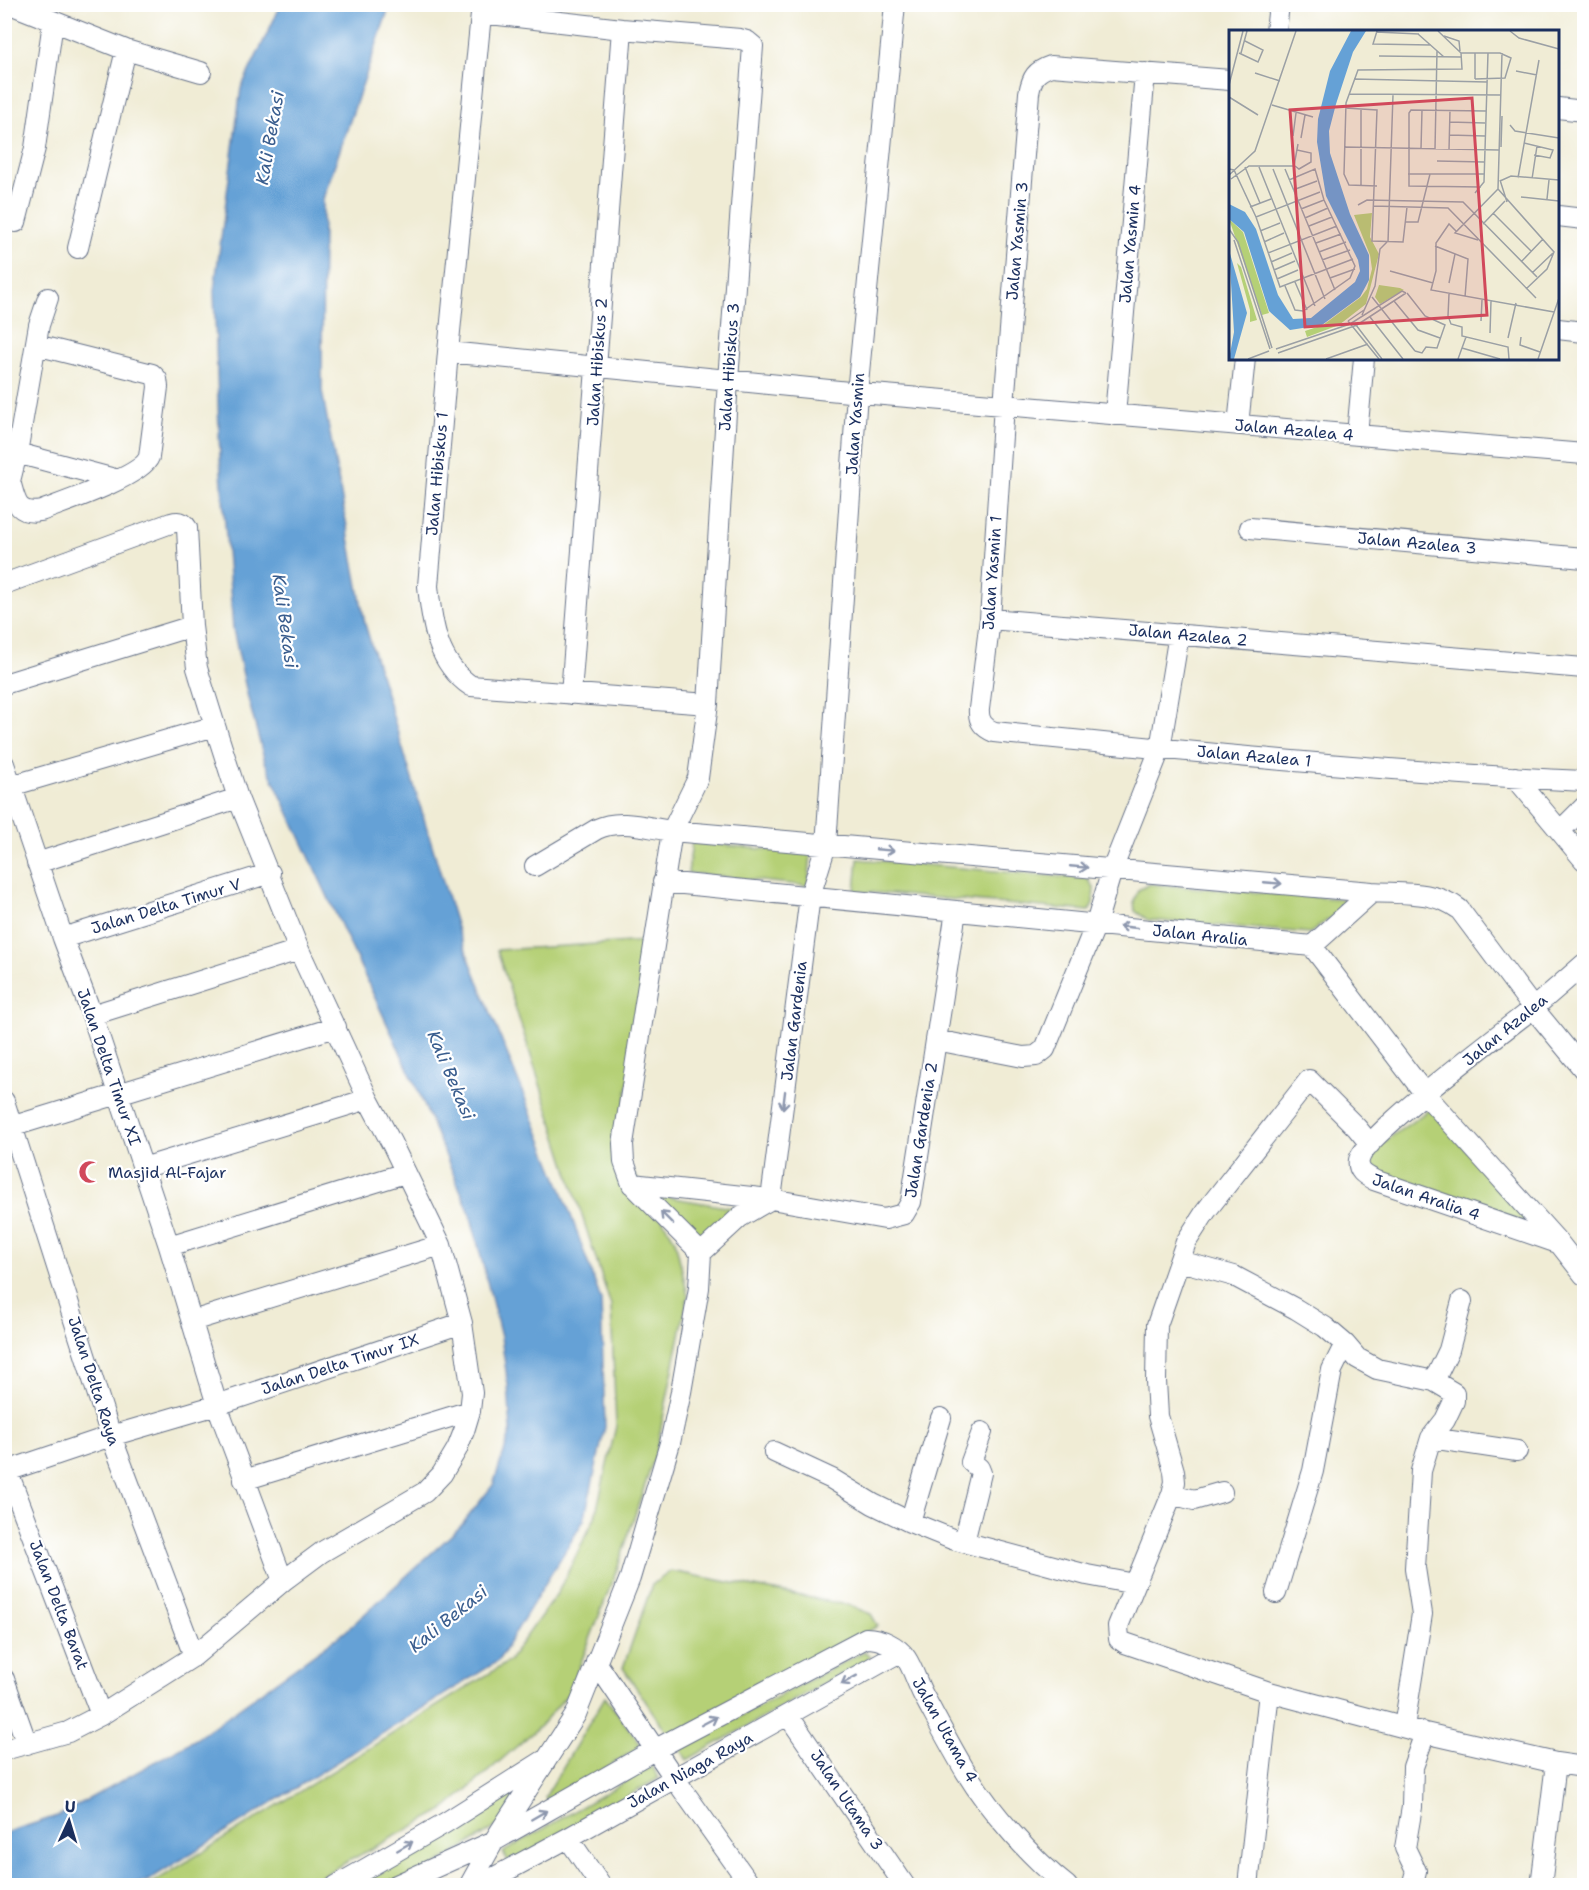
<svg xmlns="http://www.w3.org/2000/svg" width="1589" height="1890" viewBox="0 0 1589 1890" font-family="'Shantell Sans',sans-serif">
  <rect width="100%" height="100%" fill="#fff"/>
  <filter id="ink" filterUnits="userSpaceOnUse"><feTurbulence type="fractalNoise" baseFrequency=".0167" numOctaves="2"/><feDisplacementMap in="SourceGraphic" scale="12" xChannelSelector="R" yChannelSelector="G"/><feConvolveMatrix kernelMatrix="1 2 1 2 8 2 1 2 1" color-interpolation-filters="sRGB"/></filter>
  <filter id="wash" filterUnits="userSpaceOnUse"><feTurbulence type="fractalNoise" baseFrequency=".008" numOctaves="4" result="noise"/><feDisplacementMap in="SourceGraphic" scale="24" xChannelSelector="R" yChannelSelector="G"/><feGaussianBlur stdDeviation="1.35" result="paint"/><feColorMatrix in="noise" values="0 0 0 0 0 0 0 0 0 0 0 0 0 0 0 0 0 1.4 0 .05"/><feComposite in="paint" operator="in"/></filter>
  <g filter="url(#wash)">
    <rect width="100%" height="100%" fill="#f0ecd5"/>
    <path fill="#b5d076" stroke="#68806a" stroke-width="1.5" d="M692 842 811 854 808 886 688 873Z
      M858 859 1088 879 1094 888 1093 903 1089 911 855 891Z
      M1150 884 1342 899 1346 906 1310 933 1148 920 1135 911 1134 901 1138 890Z
      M648 941 619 1149 675 1240 688 1296 656 1452 616 1572 569 1693 540 1726 444 1810 304 1885 141 1886 154 1882 508 1662 558 1592 595 1517 616 1426 611 1306 497 950Z
      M1430 1109 1535 1227 1369 1173 1366 1164 1371 1151Z
      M657 1195 737 1209 735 1215 696 1243Z
      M671 1571 848 1605 871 1614 878 1626 669 1736 623 1668 652 1585Z
      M865 1651 870 1658 687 1760 680 1748Z
      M605 1697 642 1746 548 1803 545 1797Z
      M652 1766 659 1778 510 1864 503 1852Z
      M525 1778 504 1822 420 1875 380 1885 357 1886 476 1819Z"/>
    <path fill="#65a1d6" stroke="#40689a" stroke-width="1.5" d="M281 5H390L323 199 322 391 365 624 458 931 563 1193 601 1300 605 1427 584 1520 498 1661 147 1881 127 1886 5 1885V1833L60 1815 196 1739 346 1631 460 1527 493 1485 511 1431 508 1385 501 1337 470 1213 416 1086 265 762 248 698 233 629 220 458 214 291 241 88Z"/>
  </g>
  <g filter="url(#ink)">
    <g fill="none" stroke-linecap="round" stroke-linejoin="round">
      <g stroke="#667188" stroke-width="22">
        <path id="minor" d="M10 4 126 50 201 72
          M482 4 448 352 428 586C432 624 437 663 471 686L708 704
          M481 13 622 29 740 39 747 41 753 46 728 380 708 704 698 778 672 831 623 1144 624 1162 632 1184 771 1199 885 1219 904 1214 911 1202 956 911
          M1276 32 1279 4
          M1230 80 1051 66C1036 71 1032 77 1029 93L1004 405 990 619 979 709C978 721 984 728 994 732 1191 752 1388 772 1584 781
          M1558 108 1584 111
          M1558 216 1584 219
          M16 222 35 148 53 22
          M78 248 126 50
          M1558 329 1584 332
          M448 352 849 392 1584 454
          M1115 415 1145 73
          M1238 425 1245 358
          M1357 435 1364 358
          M17 453 118 480
          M10 481C16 501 16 515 41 511 62 503 142 476 149 457L158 387 157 379 152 374 36 345
          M4 485 10 481 17 453 39 325 48 298
          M1250 528 1584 558
          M4 584 171 523C178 521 183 521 187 528L192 626 197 668 215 726 238 798 299 950 368 1099 392 1144 441 1245 462 1323 472 1393 470 1411 464 1431 457 1449 442 1474 425 1492 322 1552 283 1581 194 1656 101 1715 68 1732 4 1750
          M990 619 1584 668
          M4 684 192 626
          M571 694 622 29
          M4 764 63 938 92 1015 169 1246 217 1405 283 1581
          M1515 777 1584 860
          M4 788 215 726
          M1560 831 1584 807
          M37 863 238 798
          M535 866 597 829C620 818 648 828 672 831L1372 892C1403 894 1433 890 1459 909L1533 1008 1584 1070
          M663 882 1312 946 1425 1094 1559 1243 1584 1275
          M63 938 270 873
          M1312 946 1372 892
          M92 1015 299 950
          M936 1040 1023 1057 1036 1056 1045 1049 1096 924 1112 870 1160 749 1179 634
          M4 1101 111 1436 194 1656
          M4 1129 336 1027
          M1370 1144 1357 1128 1309 1080 1206 1211 1186 1242 1157 1325 1156 1381 1158 1416 1174 1471 1175 1482 1172 1494 1118 1626 1119 1639 1125 1643 1269 1692 1425 1733 1556 1763 1584 1767
          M143 1168 368 1099
          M632 1184 701 1253
          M771 1199 810 896 826 845 857 393 895 4
          M1555 1242 1374 1180C1365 1175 1357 1171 1359 1160 1364 1136 1505 1030 1532 1009 1550 994 1567 979 1584 964
          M169 1246 405 1173
          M1180 1261 1234 1276 1296 1309 1325 1327 1345 1344 1357 1358 1377 1369 1434 1381 1454 1393V1401L1445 1420 1431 1438 1421 1471 1415 1568 1422 1614 1404 1727
          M192 1321 441 1245
          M1434 1381 1449 1350 1462 1301
          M1431 1438 1517 1451
          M774 1452 832 1479 873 1504 910 1522 952 1539 1087 1575 1135 1584
          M4 1462 101 1715
          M4 1472 111 1436 217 1405 462 1323
          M244 1480 470 1411
          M1172 1494 1194 1500 1222 1492
          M910 1522 941 1418
          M964 1542 981 1473 979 1468 971 1462 982 1432
          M1276 1593 1313 1471 1332 1370 1345 1344
          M596 1662 675 1779 751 1886
          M4 1679 27 1744
          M788 1715 905 1886
          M568 1838 601 1886
          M336 1886 445 1823 543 1761
          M394 1886 494 1841 656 1749 866 1638C881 1638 898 1646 906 1658 914 1670 918 1687 926 1700 939 1724 952 1749 966 1772 989 1810 1032 1859 1067 1886
          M469 1886 494 1841 576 1714 630 1578 670 1443 681 1392 699 1288 701 1253 740 1217 771 1199
          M478 1886 568 1838 900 1652
          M1248 1886 1269 1692
          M1412 1886 1416 1871 1405 1848 1412 1807 1413 1767 1425 1733
          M1541 1886 1556 1763"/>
      </g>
      <use href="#minor" stroke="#fff" stroke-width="20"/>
    </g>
    <defs><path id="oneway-shaft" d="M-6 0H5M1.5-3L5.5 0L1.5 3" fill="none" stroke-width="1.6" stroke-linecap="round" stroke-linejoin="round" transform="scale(1.5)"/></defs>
    <g stroke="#8d97ae">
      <use href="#oneway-shaft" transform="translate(885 850) rotate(5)"/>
      <use href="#oneway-shaft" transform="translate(1079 867) rotate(5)"/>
      <use href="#oneway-shaft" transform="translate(1273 883) rotate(5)"/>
      <use href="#oneway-shaft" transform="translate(1128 927) rotate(-174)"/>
      <use href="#oneway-shaft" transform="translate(784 1100) rotate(97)"/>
      <use href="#oneway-shaft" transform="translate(667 1218) rotate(-135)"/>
      <use href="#oneway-shaft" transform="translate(849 1680) rotate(151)"/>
      <use href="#oneway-shaft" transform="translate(709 1721) rotate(-28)"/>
      <use href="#oneway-shaft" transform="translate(539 1815) rotate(-30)"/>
      <use href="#oneway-shaft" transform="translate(405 1846) rotate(-30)"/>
    </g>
  </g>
  <defs>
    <g id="mosque-bare" transform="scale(1.8)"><path d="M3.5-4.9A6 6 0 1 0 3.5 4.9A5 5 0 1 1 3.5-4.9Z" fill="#d1495b" stroke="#fff" stroke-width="2.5" paint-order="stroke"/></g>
  </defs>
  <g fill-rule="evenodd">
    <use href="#mosque-bare" x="90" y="1172"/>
  </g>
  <g text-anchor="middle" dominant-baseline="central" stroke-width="4.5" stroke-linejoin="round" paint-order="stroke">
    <g font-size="16" fill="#1b2f5e" stroke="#fff">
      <text transform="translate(1017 241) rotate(-85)">Jalan Yasmin 3</text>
      <text transform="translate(1130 244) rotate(-85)">Jalan Yasmin 4</text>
      <text transform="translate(597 362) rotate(-86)">Jalan Hibiskus 2</text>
      <text transform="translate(729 367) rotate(-86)">Jalan Hibiskus 3</text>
      <text transform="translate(855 424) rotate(-86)">Jalan Yasmin</text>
      <text transform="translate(1294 430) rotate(5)">Jalan Azalea 4</text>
      <text transform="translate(437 474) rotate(-85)">Jalan Hibiskus 1</text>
      <text transform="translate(1417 543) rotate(5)">Jalan Azalea 3</text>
      <text transform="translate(992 573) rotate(-86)">Jalan Yasmin 1</text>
      <text transform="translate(1188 635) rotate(5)">Jalan Azalea 2</text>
      <text transform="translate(1254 756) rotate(5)">Jalan Azalea 1</text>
      <text transform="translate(166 906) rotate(-17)">Jalan Delta Timur V</text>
      <text transform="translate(1200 935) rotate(6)">Jalan Aralia</text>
      <text transform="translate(794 1021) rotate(-83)">Jalan Gardenia</text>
      <text transform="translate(1505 1030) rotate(-39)">Jalan Azalea</text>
      <text transform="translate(109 1067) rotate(71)">Jalan Delta Timur XI</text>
      <text transform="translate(921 1130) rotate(-81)">Jalan Gardenia 2</text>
      <text transform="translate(1426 1197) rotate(19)">Jalan Aralia 4</text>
      <text transform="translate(340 1364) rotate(-18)">Jalan Delta Timur IX</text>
      <text transform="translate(94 1381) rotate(72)">Jalan Delta Raya</text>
      <text transform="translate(59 1605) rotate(69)">Jalan Delta Barat</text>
      <text transform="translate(945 1730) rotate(61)">Jalan Utama 4</text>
      <text transform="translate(690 1770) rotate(-29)">Jalan Niaga Raya</text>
      <text transform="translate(847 1800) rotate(56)">Jalan Utama 3</text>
    </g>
    <g font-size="16" fill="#1b2f5e" stroke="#fff" text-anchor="start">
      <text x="108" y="1172">Masjid Al-Fajar</text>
    </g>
    <g font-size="18" font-style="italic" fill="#395d8e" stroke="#fff">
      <text transform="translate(270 138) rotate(-80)">Kali Bekasi</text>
      <text transform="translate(285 621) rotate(82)">Kali Bekasi</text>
      <text transform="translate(451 1075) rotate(67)">Kali Bekasi</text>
      <text transform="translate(448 1619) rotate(-39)">Kali Bekasi</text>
    </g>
  </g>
  <g transform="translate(1229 30)">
    <rect width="330" height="330" fill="#f0ecd5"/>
    <path d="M143 183 141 207 150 224 137 274 110 295 78 307 76 301 94 295 132 267 138 259 143 239 141 225 125 185ZM0 189 14 202 40 283 33 285ZM8 233 12 237 28 290 21 292V280ZM150 255 171 258 175 260 151 274 146 267Z" fill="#b5d076"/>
    <path d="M122 1H137L124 22 107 74 100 101 101 123 121 184 140 225V250L131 267 93 295 61 300 40 281 15 202 0 189V174L16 182 27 199 49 265 64 289 82 288 126 252 131 241 129 230 97 166 88 112 89 89 101 41ZM0 220 18 283 5 329H0L5 302Z" fill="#65a1d6"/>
    <path fill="none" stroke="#9ba0a5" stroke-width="1.5" d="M148 1 144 14 202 15M209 1 232 23M281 1 290 8 330 19M147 2 190 4M189 4 215 27M215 6 230 11 231 21M10 23 29 32 34 20 16 11M12 23 18 1M232 23H271L282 28 276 48 246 49M273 23 269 159 325 222 318 239 297 259M150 26 232 27M287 41 308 45M26 43 51 51M125 49 258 52M246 49V23M0 55 14 1M120 64 272 65M0 67 29 85M43 75 84 87M116 78 148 80 143 211 174 212 178 177M220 92 256 93M281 95 286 101 330 108M220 105 256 106M64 106 67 83M72 108 76 85M295 113 324 120 321 128 305 125M115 117 270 120M272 117 273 86M192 119 193 80M206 119 208 21M220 120 221 80M208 131 255 132M66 136 70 139 82 132V123L68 120M16 137 31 173M30 137 86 276M0 139 5 140 27 187 51 257 124 229M44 139 96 269M56 139 106 260M179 144H255M0 145 26 121 67 1M289 148 310 30M2 149 20 136H65L69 114M303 149 308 116M271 150 278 172M271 151 282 146 330 150M132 155V79M148 156 120 155 115 144 117 73 129 40 233 39 232 23M252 157 180 156V83L182 80 257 81M64 160 88 151M246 163 255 152 259 23M292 167 330 171M318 169 320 150M129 175 138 170 234 172 308 247M144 176 219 178 307 268M21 177 42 169M72 179 95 170M264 183 302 221M27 187 91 162M76 188 99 178M177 192H189L201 144M254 194 276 171M80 196 103 187M0 199 9 212 43 318M31 201 51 193M227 201 220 194 207 213V241L202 260 325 282M5 210 41 319M249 210 226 203 269 159M35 212 55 203M159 212 164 65M87 213 112 204M206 216 239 229 236 267M90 222 117 212M39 223 108 196M93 230 121 220M42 232 63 223M292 232 314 209M45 240 66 231M161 241 204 253M303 243 324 223M101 248 126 239M48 249 69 240M66 252 78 280M220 253 226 224M56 256 66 280 74 281 121 248 126 236 95 170 86 139 60 150M178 263 196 286 216 295 208 318 197 317 193 323 186 321M220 264 219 286 222 294 233 297V306L279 317 280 329M143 267 186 321M165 271 189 300 211 308M133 285 146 256 151 219 158 212M141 287 174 329M119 291 150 329M119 291 135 280M252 291 253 270M127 295 153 329M261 303 262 271M292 307 291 315 311 322M279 308 287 273M233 318 271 329M47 319 121 294 173 261 177 263M49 323 128 295 177 263M19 329 40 321M97 329 139 314M229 329 237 307M309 329 330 268"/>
    <path fill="#d1495b" fill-opacity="0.15" stroke="#d1495b" stroke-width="3" d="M243 68 258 285 76 297 61 80Z"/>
    <rect width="330" height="330" fill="none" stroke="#1b2f5e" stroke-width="3"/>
  </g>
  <rect width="1589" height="1890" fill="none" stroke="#fff" stroke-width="24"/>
  <g transform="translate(69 1821) rotate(4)" stroke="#ffffff" stroke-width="4.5" paint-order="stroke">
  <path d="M0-4.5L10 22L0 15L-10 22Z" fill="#1b2f5e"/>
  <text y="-9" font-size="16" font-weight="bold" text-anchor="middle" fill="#1b2f5e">U</text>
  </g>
</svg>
